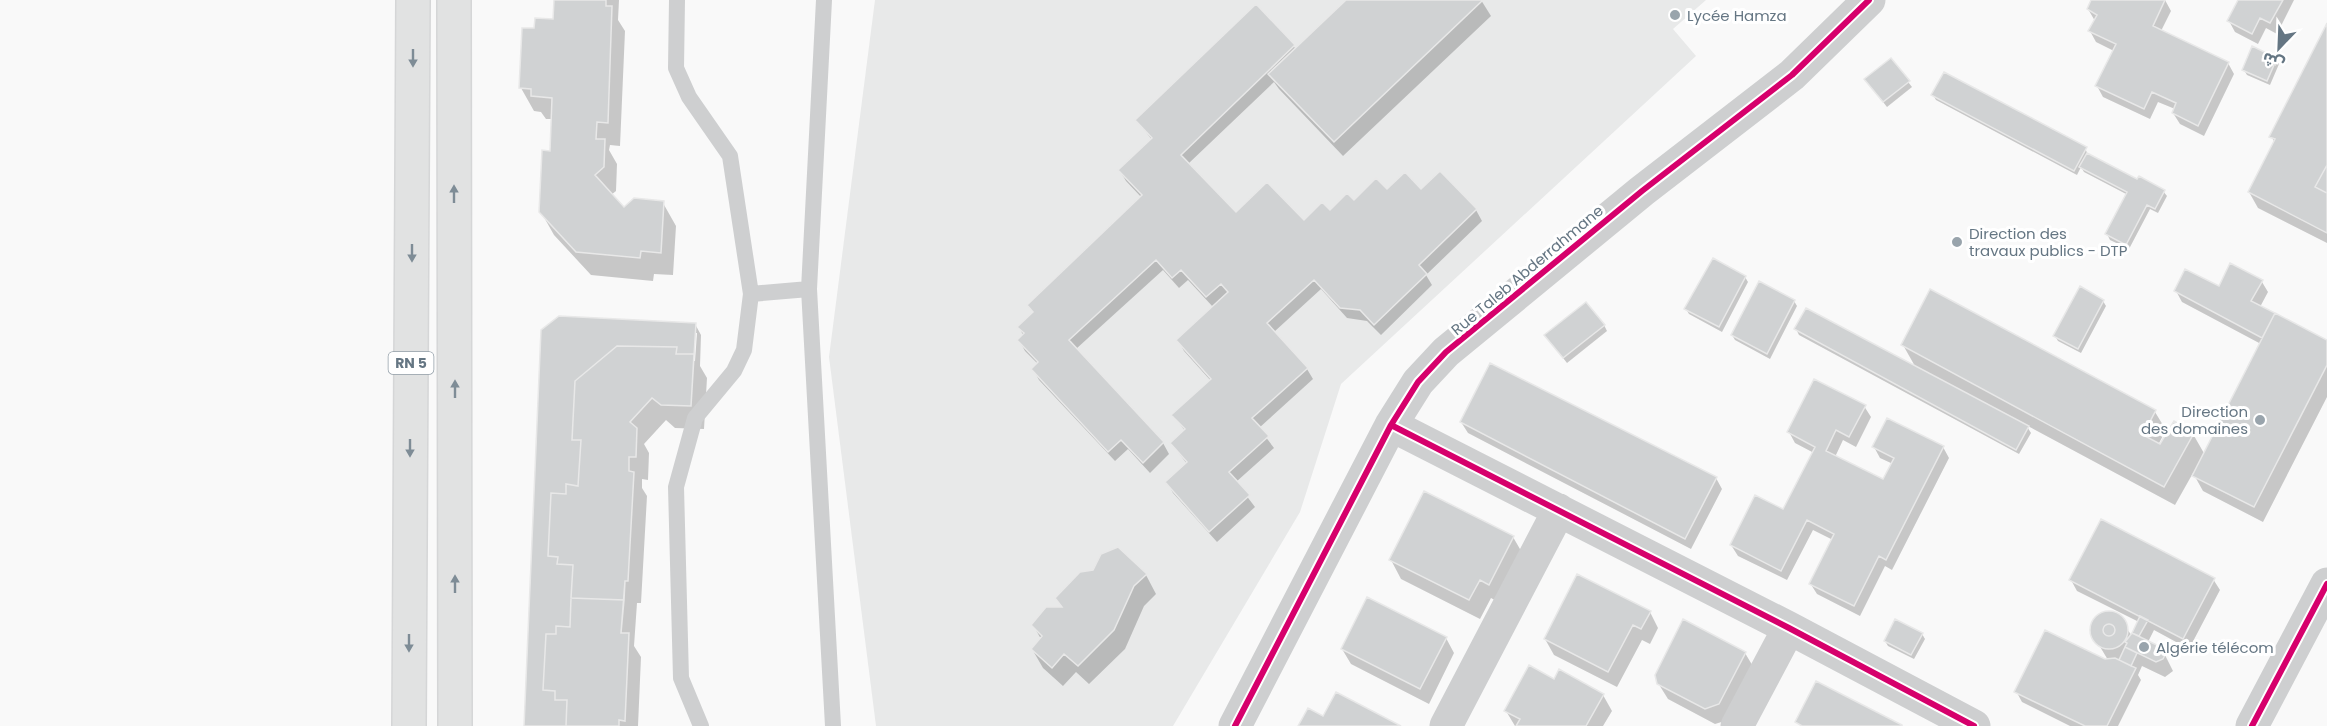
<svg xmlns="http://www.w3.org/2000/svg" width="2327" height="726" viewBox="0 0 2327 726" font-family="Poppins,'Noto Sans Arabic',sans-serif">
  <rect width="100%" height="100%" fill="#f9f9f9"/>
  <path fill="#e8e9e9" d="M875 0H1706L1673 29 1696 56 1341 384 1300 512 1173 726H876L829 357Z"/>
  <path fill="#0003" fill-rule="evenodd" d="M555 0H619L618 20 625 31 620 146 610 145 609 150 617 164 616 191 611 195 624 209 663 203 676 226 673 275 654 274 653 281 591 275 554 235 541 212 552 152 553 119H546L541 112 534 111 521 88 536 30 555 21Z
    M1348 0H1481L1491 16 1343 156 1279 89 1274 82 1188 164 1236 214 1304 222 1387 191 1421 192 1476 210 1482 221 1426 275 1432 285 1381 335 1367 321 1347 318 1321 289 1274 332 1307 369 1313 379 1259 428 1274 448 1236 482 1255 507 1217 542 1173 493 1167 482 1187 464 1172 444 1185 431 1173 415 1211 381 1184 351 1178 340 1213 307 1188 280 1179 288 1163 270 1076 349 1163 443 1169 454 1150 473 1128 449 1115 461 1039 380 1033 369 1038 364 1025 351 1019 340 1023 335 1019 327 1033 313 1029 306 1142 198 1126 181 1120 171 1152 140 1137 120 1256 6 1296 49Z
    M2093 0H2165L2171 11 2161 31 2228 63 2234 74 2204 136 2180 124 2173 113 2175 109 2158 102 2150 119 2103 97 2097 86 2114 51 2096 42 2090 31 2095 21 2088 9Z
    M2240 0H2294L2277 34 2266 28 2258 44 2235 32 2229 21Z
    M2327 27V243L2258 208 2249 192 2275 143 2271 136Z
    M2276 59 2279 64 2270 85 2247 75 2244 70Z
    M1891 60 1912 87 1887 107 1869 84Z
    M1933 95 2085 148 2088 155 2137 181 2163 191 2167 196 2158 213 2150 209 2129 249 2110 240 2107 234 2128 195 2084 172 2081 167 2077 175 1936 100Z
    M1745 277 1748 282 1722 332 1689 314 1686 309Z
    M2262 282 2268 292 2260 307 2327 342V397L2263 522 2203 491 2193 473 2175 505 2026 425 2031 433 2019 454 1799 335 1796 329 1916 368 1903 345 2155 412 2166 430 2158 445 2193 434 2205 455 2261 344 2182 302 2176 291Z
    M1794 301 1797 306 1770 359 1735 340 1732 335Z
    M2103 301 2106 306 2081 353 2058 341 2055 336Z
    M695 324 701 335 700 366 707 378 704 429 675 428 666 420 644 444 649 453 648 480 642 479V488L647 496 641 603H637L634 646 641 657 638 726H526L542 331ZM694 333H697L695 361H692Z
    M1604 325 1607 331 1567 363 1549 340Z
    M1864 406 1871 417 1856 447 1843 440 1835 457 1883 481 1893 464 1880 458 1874 447H1943L1949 458 1892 570 1885 566 1860 616 1817 594 1810 583 1833 540 1813 530 1787 580 1738 556 1731 545 1784 510 1814 453 1795 443 1789 432Z
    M1461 422 1716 478 1722 489 1691 549 1468 433Z
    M1513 537 1524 556 1500 603 1491 598 1480 619 1401 579 1391 560Z
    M1146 575 1156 594 1144 606 1125 649 1089 684 1076 672 1063 686 1043 668 1032 649 1041 639 1033 625 1063 609Z
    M2213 579 2220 590 2189 649 2154 630 2148 642 2162 649 2173 671 2165 677 2142 666 2138 675 2141 680 2118 726H2070L2022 702 2016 691 2108 660 2093 635 2096 620 2106 614 2117 615 2132 636 2139 622 2077 591 2071 580Z
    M1650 612 1658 628 1650 644 1642 640 1617 687 1554 655 1545 639Z
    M1922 634 1925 639 1914 659 1888 646 1885 641Z
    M1446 638 1454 653 1429 704 1351 664 1342 649Z
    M1745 653 1754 668 1728 720 1715 724 1668 699 1658 683Z
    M1554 681 1603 695 1612 711 1603 726H1515L1506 711Z"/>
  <path fill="#d0d2d3" stroke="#e8e8e8" stroke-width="1.5" d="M554 0H606V6H612L608 123 597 122 596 139H605L604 167 595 175 624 207 634 198 664 201 661 253 641 251 640 258 576 252 539 212 542 150 550 151 552 98 531 96V89L519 88 522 28H534L535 18 553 19Z
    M1346 0H1483L1334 142 1268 74Z
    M2091 0H2165L2153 26 2229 62 2198 126 2172 113 2176 103 2152 92 2144 109 2095 86 2116 44 2088 31 2097 15 2087 9Z
    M2238 0H2283L2270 23 2260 18 2252 34 2227 21Z
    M1256 4 1295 45 1181 155 1236 212 1267 182 1304 220 1322 202 1330 210 1347 193 1354 200 1376 178 1387 189 1405 172 1421 189 1440 171 1477 209 1419 265 1427 274 1374 325 1360 310 1340 308 1314 280 1267 323 1308 368 1252 418 1269 436 1229 472 1250 495 1209 532 1165 482 1187 462 1170 443 1185 429 1171 415 1211 379 1176 340 1228 292 1221 284 1206 297 1181 270 1172 278 1156 260 1069 340 1164 442 1143 463 1121 440 1108 452 1031 369 1038 362 1017 340 1024 333 1017 327 1033 312 1027 305 1142 195 1118 170 1152 138 1135 120Z
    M2327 23V165L2315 187 2327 193V233L2248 192 2275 139 2269 137Z
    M2252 46 2277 58 2267 81 2242 70Z
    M1891 58 1910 81 1883 102 1864 79Z
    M1944 72 2087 147 2074 171 1931 95Z
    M2087 153 2137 179 2139 176 2165 190 2155 209 2147 205 2126 245 2105 234 2127 192 2079 167Z
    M2327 165V193L2315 187Z
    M1713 258 1746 276 1719 327 1684 309Z
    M2230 263 2263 280 2251 301 2275 313 2262 338 2174 291 2185 269 2219 286Z
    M1759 281 1795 300 1767 354 1731 335Z
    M2080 286 2104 300 2078 349 2053 336Z
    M1930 289 2156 410 2143 435 2160 444 2174 421 2194 433 2164 487 1901 345Z
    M1586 302 1605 325 1563 358 1544 335Z
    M1806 308 2029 426 2016 450 1794 329Z
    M2275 313 2327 340V365L2254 507 2192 476Z
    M559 316 696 323 691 406 661 405 652 398 630 422 637 428 636 457H629V471L634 472 628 581H625L621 633H629L625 721 619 720V726H524L541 330Z
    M617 346 677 347 676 354H694L691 406 661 405 652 398 630 422 637 428 636 457H629V471L634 472 628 581H625L624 600 571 598 573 565 557 564 558 557 548 556 551 493 566 494V484L578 486 581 440H572L575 381Z
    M1490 363 1717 477 1685 539 1460 422Z
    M1814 379 1866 405 1849 437 1836 430 1826 451 1883 479 1894 458 1872 447 1887 418 1944 446 1886 560 1879 556 1854 606 1809 584 1834 534 1807 520 1781 571 1730 545 1755 495 1783 509 1815 447 1787 432Z
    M1424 491 1514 536 1489 585 1480 580 1469 600 1389 560Z
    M2101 519 2215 578 2183 639 2069 580Z
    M1118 547 1147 574 1134 586 1114 630 1078 666 1064 654 1052 668 1031 649 1042 636 1031 625 1046 607H1062L1055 598 1080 572 1093 570 1101 554Z
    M1577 574 1651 611 1641 629 1633 625 1608 672 1544 639Z
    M1367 597 1447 637 1420 689 1341 649Z
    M571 598 624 600 621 633H629L625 721 619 720V726H566L567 700H555V691L543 690 546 634H556V626L570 627Z
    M2090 630a19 19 0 1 1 38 0a19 19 0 1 1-38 0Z
    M2140 616 2148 620 2139 636 2132 633Z
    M1683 619 1746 652 1719 704 1705 709 1657 684 1655 675Z
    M1895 619 1923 633 1911 655 1884 641Z
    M2103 630a6 6 0 1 1 12 0a6 6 0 1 1-12 0Z
    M2045 630 2105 659 2115 658 2136 668 2107 726H2085L2014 692Z
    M2132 633 2163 648 2165 655 2163 659 2156 662 2125 647 2127 643 2125 642Z
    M2125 647 2137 653 2131 666 2119 660Z
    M1529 665 1554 679 1559 669 1604 694 1586 726H1516L1520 719 1504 711Z
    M1816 681 1902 725V726H1802L1795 722Z
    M1336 692 1401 726H1298L1308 708 1323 716Z"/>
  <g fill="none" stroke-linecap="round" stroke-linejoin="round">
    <g stroke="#d5d6d7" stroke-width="36">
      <path id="primary" d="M454 0 455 726
        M409 726 413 0"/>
    </g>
    <path stroke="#cecfd0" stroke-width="16" d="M677 0 676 68 689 97 730 156 751 294 744 350 734 371 695 418 676 487 681 678 701 726
      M824 0 809 289 833 726
      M751 294 809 289"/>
    <path stroke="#cecfd0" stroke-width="33" d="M1391 425 1789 628 1974 726
      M1235 726 1391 425 1418 382 1446 352 1642 191 1792 75 1869 0
      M1446 726 1559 510
      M1737 726 1789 628
      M2252 726 2327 584"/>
    <use href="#primary" stroke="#e1e2e2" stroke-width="33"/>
    <g stroke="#fff" stroke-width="10">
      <path id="cycleway" d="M1391 425 1789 628 1974 726
        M1235 726 1391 425 1418 382 1446 352 1642 191 1792 75 1869 0
        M2252 726 2327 584"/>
    </g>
    <use href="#cycleway" stroke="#d6006c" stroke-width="6"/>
  </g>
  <defs><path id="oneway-solid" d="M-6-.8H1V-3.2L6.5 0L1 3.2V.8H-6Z" transform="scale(1.5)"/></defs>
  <g fill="#7e8c96">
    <use href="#oneway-solid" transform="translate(413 58) rotate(90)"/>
    <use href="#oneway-solid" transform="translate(454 194) rotate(-90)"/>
    <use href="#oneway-solid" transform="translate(412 253) rotate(90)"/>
    <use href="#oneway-solid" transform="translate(455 389) rotate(-90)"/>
    <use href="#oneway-solid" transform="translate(410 448) rotate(90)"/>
    <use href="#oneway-solid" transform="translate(455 584) rotate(-90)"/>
    <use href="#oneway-solid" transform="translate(409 643) rotate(90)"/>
  </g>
  <g fill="#99a4ac" stroke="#fff" stroke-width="2">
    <circle cx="1675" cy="15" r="6"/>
    <circle cx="1957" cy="242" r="6"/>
    <circle cx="2260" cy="420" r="6"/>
    <circle cx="2144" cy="647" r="6"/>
  </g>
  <g text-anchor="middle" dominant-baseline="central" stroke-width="6" stroke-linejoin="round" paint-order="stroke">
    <rect fill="#fff" stroke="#939fa8" stroke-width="1.5" x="388.5" y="352" width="45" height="22" rx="4.5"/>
    <g font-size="14" font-weight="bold" fill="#657683">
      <text x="411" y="363">RN 5</text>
    </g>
    <g font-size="15" fill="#657683" stroke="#fff" text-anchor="start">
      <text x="1687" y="15">Lycée Hamza</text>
      <text x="1969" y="233">Direction des<tspan x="1969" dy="17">travaux publics - DTP</tspan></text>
      <text x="2248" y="411" text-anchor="end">Direction<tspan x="2248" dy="17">des domaines</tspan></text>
      <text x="2156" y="647">Algérie télécom</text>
    </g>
    <g font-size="15" fill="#657683" stroke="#fff">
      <text transform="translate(1527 270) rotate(-40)">Rue Taleb Abderrahmane</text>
    </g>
  </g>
  <g transform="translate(2279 48) rotate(203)" stroke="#ffffff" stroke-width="4.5" paint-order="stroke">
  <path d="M0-4.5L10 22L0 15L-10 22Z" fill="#657683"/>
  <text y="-9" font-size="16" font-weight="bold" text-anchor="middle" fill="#657683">ش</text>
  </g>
</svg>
